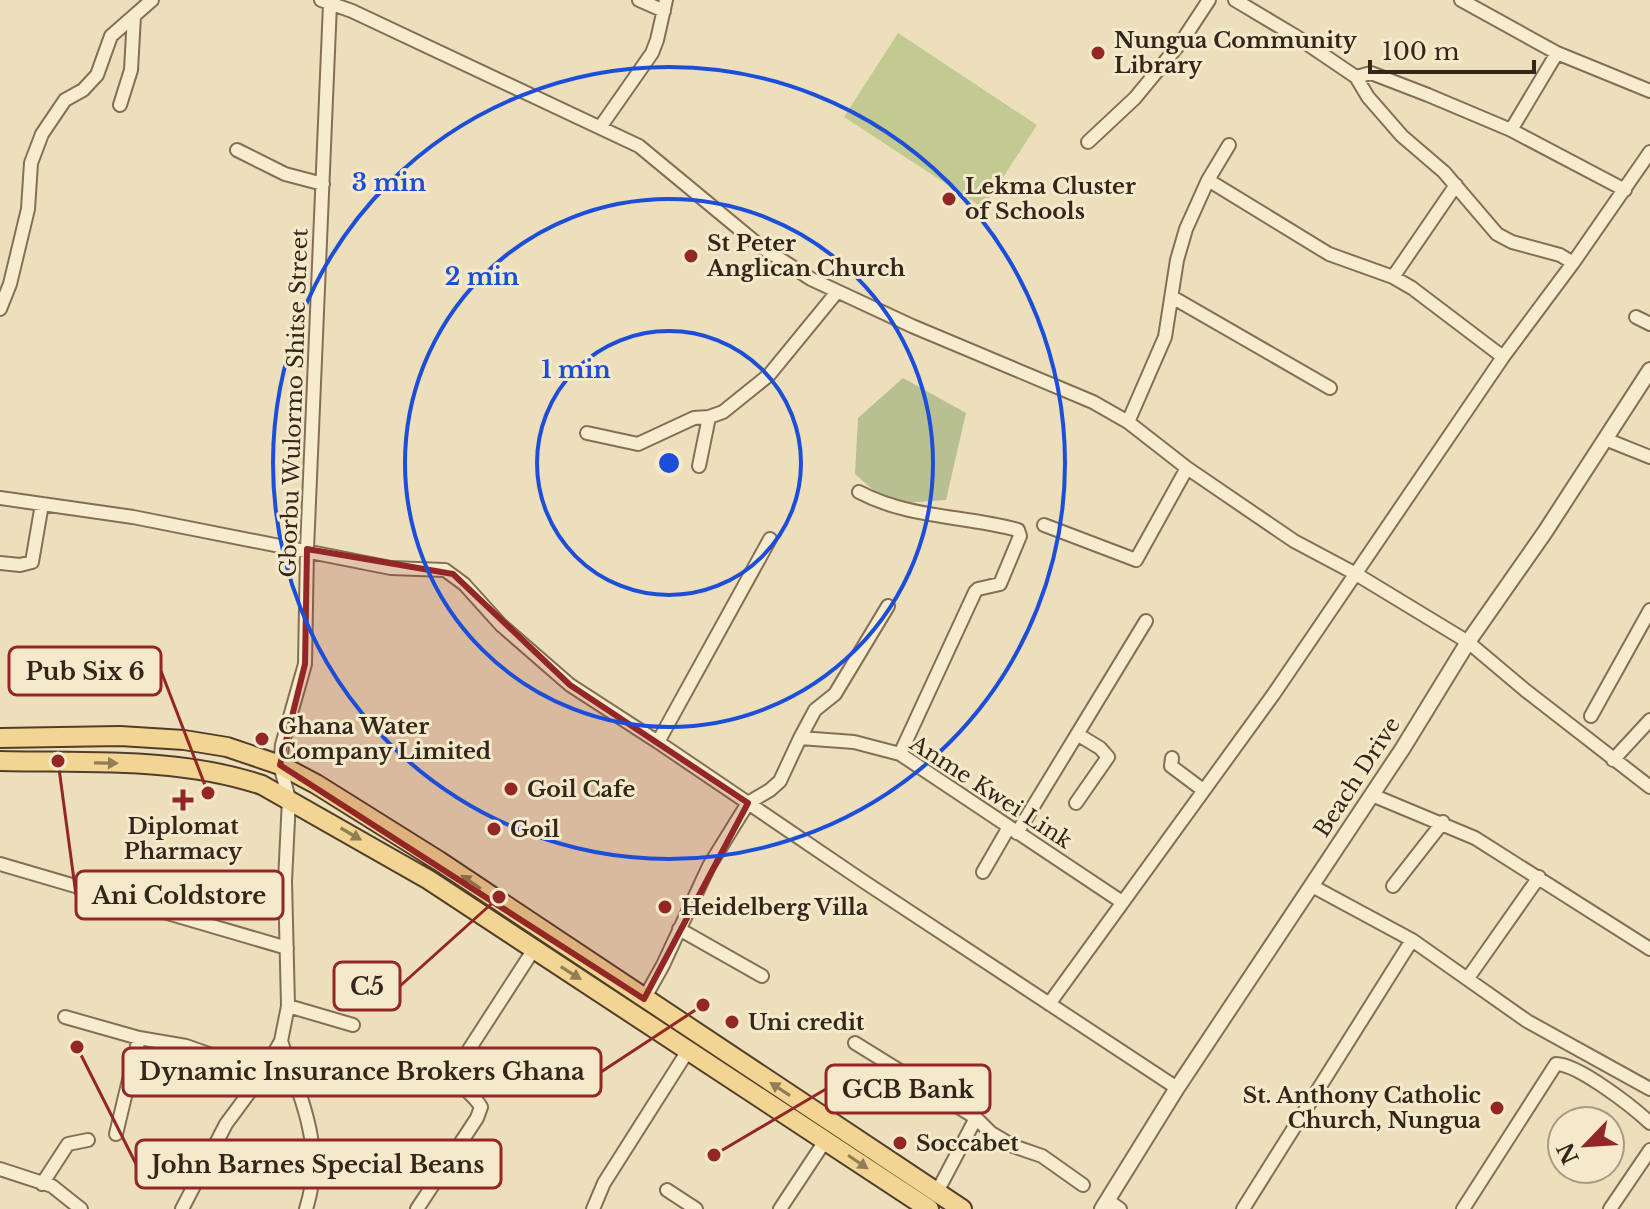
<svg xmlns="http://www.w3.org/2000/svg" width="1650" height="1209" viewBox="0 0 1650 1209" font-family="'Libre Baskerville',serif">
  <rect width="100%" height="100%" fill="#eddfbc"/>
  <path fill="#c3ca91" d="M898 33 1037 125 983 208 844 117Z"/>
  <path fill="#b8bf90" d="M903 378 966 413 946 500 889 504 855 474 858 418Z"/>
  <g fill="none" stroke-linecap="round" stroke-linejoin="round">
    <g stroke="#846f56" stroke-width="16">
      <path id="minor" d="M321 0 352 11 639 146 760 246 811 279 912 326 1093 402 1128 422 1187 468 1294 541 1356 574 1468 642 1525 690 1650 787
        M639 0 664 11
        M1235 0 1297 37 1356 77 1368 97 1402 136 1444 172 1497 234 1512 242 1560 255 1573 263
        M1461 0 1557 53 1650 91
        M1356 77 1371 73 1428 95 1511 130 1625 190
        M120 105 131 70 134 16
        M601 126 652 53 657 40 666 0
        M1511 130 1557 53
        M1088 142 1135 98 1182 41 1209 0
        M237 150 285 174 323 184
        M1208 180 1329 254 1393 277 1412 288 1503 357
        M1393 277 1456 185
        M1172 297 1330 388
        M0 309 10 284 28 209 31 163 42 134 65 100 83 90 97 75 111 36 152 0
        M1636 317 1650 324
        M1128 422 1165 337 1177 260 1186 229 1208 180 1229 145
        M587 433 638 444 694 418 709 417 723 412 769 375 837 292
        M1605 439 1650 457
        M699 466 709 417
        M859 492C911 519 963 515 1018 530L1020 536 1000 584 978 589 975 592 900 754
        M0 498 133 517 391 568 445 570 464 584 501 625 570 685 658 742
        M1044 525 1136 560 1187 468
        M770 539 658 742 863 881 1177 1088
        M0 563 20 565 32 562 42 504
        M1591 716 1650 610
        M800 738 815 710 835 694 888 606
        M1172 758 1171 766 1203 790
        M1613 760 1650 720
        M1372 795 1475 838 1650 949
        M1076 803 1108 757 1100 748 1077 734
        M1017 833 1146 621
        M0 864 287 948
        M983 872 1009 827
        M1312 886 1412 940 1527 1021 1650 1089
        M1393 886 1443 822
        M679 929 762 976
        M1468 978 1539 877
        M644 999 663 965 709 866 748 803 770 790 780 781 800 738 854 742 900 754 1122 902
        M1049 1004 1273 695 1503 357 1573 263 1650 152
        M288 1006 353 1025
        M65 1017 139 1038 186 1046 226 1060 260 1078
        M281 1041C300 1098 326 1147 306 1209
        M855 1043 976 1118 937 1192
        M976 1118 991 1133 1013 1146 1042 1156 1083 1185
        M116 1134 139 1038
        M0 1169 52 1186 81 1209
        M42 1184 68 1144 88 1140
        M667 1190 696 1209
        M1107 1200 1120 1209
        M182 1209 226 1124 260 1078 281 1041 288 1006 285 881 289 799 280 765 282 745 305 664 307 549 330 4
        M417 1209 477 1118 481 1107C470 1088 456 1091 459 1065L534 949
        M593 1209 604 1183 689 1049
        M780 1209 825 1141
        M1243 1209 1412 940
        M1463 1209 1556 1064C1578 1064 1633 1107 1650 1123
        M1610 1209 1650 1150"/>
    </g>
    <g stroke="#846f56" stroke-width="18">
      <path id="tertiary" d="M1102 1209 1177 1088 1403 748 1468 642 1545 532 1650 370"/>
    </g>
    <g stroke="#513d2b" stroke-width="22">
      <path id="primary" d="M0 738 120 736 184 740 227 747 280 765 316 784 439 861 962 1209
        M0 761C87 763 179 757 262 785L429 880 929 1209"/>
    </g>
    <use href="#minor" stroke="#f8eccf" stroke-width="12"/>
    <use href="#tertiary" stroke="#f8eccf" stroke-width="14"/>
    <use href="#primary" stroke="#f2d592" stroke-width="18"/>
  </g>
  <defs><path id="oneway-solid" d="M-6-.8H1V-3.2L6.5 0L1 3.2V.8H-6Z" transform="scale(2)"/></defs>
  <g fill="#927e56">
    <use href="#oneway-solid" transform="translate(106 763) rotate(1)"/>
    <use href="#oneway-solid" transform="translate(351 834) rotate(30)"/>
    <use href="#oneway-solid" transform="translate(471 882) rotate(-146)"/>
    <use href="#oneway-solid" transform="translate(571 973) rotate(32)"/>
    <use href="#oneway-solid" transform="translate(780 1089) rotate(-147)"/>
    <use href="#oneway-solid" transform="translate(858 1162) rotate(34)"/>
  </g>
  <path fill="#922726" fill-opacity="0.2" stroke="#922726" stroke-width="6" stroke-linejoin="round" d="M307 549 453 574 570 685 748 803 644 999 280 765 305 664Z"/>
  <g fill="none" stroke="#1d4ed8" stroke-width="4">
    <circle cx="669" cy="463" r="132"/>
    <circle cx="669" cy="463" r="264"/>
    <circle cx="669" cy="463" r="396"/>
  </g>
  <g fill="#922726" stroke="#f5e9cb" stroke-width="3">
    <circle cx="1098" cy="53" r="8"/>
    <circle cx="949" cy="199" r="8"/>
    <circle cx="691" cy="256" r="8"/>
    <circle cx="262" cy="739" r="8"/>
    <circle cx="511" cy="789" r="8"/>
    <path d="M179 788h8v8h8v8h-8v8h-8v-8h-8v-8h8z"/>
    <circle cx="494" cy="829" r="8"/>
    <circle cx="665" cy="907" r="8"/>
    <circle cx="732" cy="1022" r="8"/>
    <circle cx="1497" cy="1108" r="8"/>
    <circle cx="900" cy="1143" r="8"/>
  </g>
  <g text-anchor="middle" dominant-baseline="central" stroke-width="6" stroke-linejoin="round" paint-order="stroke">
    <g font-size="22" font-weight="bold" fill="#33271b" stroke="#f5e9cb" text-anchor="start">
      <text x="1114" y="40">Nungua Community<tspan x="1114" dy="25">Library</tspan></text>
      <text x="965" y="186">Lekma Cluster<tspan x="965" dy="25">of Schools</tspan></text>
      <text x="707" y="243">St Peter<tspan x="707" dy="25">Anglican Church</tspan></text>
      <text x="278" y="726">Ghana Water<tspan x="278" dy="25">Company Limited</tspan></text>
      <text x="527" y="789">Goil Cafe</text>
      <text x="183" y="826" text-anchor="middle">Diplomat<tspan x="183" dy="25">Pharmacy</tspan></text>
      <text x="510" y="829">Goil</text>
      <text x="681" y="907">Heidelberg Villa</text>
      <text x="748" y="1022">Uni credit</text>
      <text x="1481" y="1095" text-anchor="end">St. Anthony Catholic<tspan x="1481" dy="25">Church, Nungua</tspan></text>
      <text x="916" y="1143">Soccabet</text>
    </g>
    <g font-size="22" fill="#33271b" stroke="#f5e9cb">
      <text transform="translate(294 403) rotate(-88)">Gborbu Wulormo Shitse Street</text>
      <text transform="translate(1357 777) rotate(-57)">Beach Drive</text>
      <text transform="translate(991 792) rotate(33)">Anme Kwei Link</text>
    </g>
  </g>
  <circle cx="669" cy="463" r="12" fill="#1d4ed8" stroke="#f5e9cb" stroke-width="4"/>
  <g font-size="24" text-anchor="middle" font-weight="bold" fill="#1d4ed8" stroke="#f5e9cb" stroke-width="6" stroke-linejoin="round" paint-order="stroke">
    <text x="389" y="191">3 min</text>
    <text x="482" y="285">2 min</text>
    <text x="576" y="378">1 min</text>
  </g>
  <path fill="none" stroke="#922726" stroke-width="3" d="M208 793L161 671M58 761L76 895M499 897L400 986M703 1005L601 1072M714 1155L826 1089M77 1047L136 1164"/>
  <g fill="#922726" stroke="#f5e9cb" stroke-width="3">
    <circle cx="208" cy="793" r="8"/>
    <circle cx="58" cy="761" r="8"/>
    <circle cx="499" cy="897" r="8"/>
    <circle cx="703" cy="1005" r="8"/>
    <circle cx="714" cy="1155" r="8"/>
    <circle cx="77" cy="1047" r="8"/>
  </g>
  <g fill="#f5e9cb" stroke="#922726" stroke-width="3">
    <rect x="9" y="647" width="152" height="48" rx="8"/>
    <rect x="76" y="871" width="207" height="48" rx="8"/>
    <rect x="334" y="962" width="66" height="48" rx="8"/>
    <rect x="123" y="1048" width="478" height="48" rx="8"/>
    <rect x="826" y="1065" width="164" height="48" rx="8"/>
    <rect x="136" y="1140" width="365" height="48" rx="8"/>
  </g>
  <g font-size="24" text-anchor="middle" font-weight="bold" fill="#33271b">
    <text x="85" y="680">Pub Six 6</text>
    <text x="179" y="904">Ani Coldstore</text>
    <text x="367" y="995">C5</text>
    <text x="362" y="1080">Dynamic Insurance Brokers Ghana</text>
    <text x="908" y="1098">GCB Bank</text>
    <text x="318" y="1173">John Barnes Special Beans</text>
  </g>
  <g transform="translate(1586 1145) rotate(245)"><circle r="38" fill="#f5e9cb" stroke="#a79b85" stroke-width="2"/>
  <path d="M0-6L14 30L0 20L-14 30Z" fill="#922726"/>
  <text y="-12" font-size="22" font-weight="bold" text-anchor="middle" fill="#33271b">N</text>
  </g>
  <path d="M1370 60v12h164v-12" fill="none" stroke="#33271b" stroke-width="4"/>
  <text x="1382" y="60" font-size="24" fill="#33271b" stroke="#f5e9cb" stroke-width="6" paint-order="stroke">100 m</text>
</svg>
